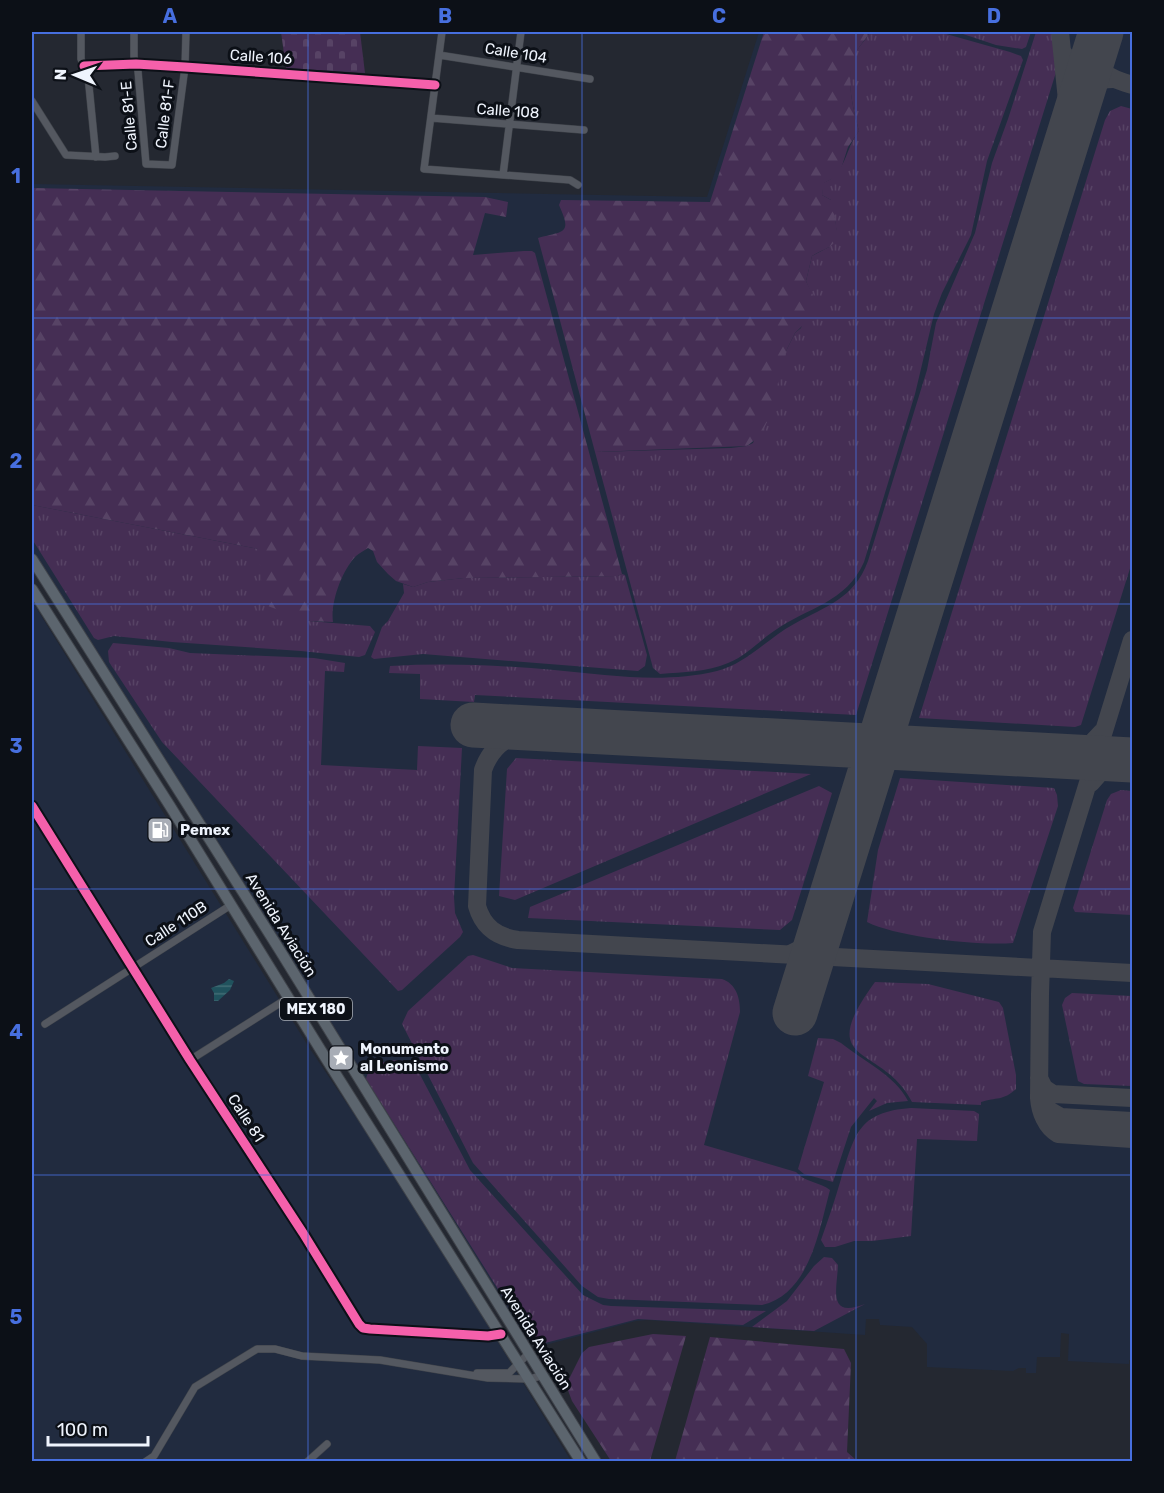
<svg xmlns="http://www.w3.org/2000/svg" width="1164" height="1493" viewBox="0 0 1164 1493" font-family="Rubik,sans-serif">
  <defs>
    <pattern id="grass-tufts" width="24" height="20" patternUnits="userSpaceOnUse" patternTransform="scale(1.5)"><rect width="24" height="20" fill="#452e54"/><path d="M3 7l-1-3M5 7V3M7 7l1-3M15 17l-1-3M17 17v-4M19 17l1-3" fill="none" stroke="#574365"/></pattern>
    <pattern id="forest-firs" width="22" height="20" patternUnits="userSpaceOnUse" patternTransform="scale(1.5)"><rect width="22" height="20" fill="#452e54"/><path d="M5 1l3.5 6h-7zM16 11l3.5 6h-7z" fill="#574365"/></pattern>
    <pattern id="cemetery-stones" width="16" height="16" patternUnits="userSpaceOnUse" patternTransform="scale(1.5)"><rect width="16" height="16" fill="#452e54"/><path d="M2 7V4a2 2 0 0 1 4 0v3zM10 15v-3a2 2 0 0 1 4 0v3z" fill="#574365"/></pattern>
    <pattern id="water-rules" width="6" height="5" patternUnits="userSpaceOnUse" patternTransform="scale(1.5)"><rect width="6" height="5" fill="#20525d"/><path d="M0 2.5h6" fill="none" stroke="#416c75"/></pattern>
  </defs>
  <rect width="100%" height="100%" fill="#242831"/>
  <path fill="#212b3f" d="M759 32H1132V1361L1129 1360V1364L1068 1361 1069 1334 1061 1333 1060 1357H1037L1036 1373H1026V1368H1019L1013 1371 927 1367V1344L912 1327 880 1325 879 1319H866L865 1335 647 1320 636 1321 545 1345 533 1343 527 1339 32 551V184L707 197Z
    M32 601 310 1049 400 1182 571 1461H32Z"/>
  <path fill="url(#grass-tufts)" d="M870 32H939L1010 52 1021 56 1023 60 987 161 971 235 942 293 934 314 915 394 864 562C846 603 808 607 774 631 759 641 746 656 728 663 707 672 683 672 660 674L653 668 595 452 731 448 747 446 753 443 787 349 795 333 801 328 812 295 806 281 812 256 829 247 837 231C834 220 835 210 831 200L822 195 823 183C846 175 845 148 859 131 853 108 845 78 854 55 858 47 866 40 870 32Z
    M957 32H1031L1026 47 1022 49 996 45Z
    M1036 32H1052L1057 69 856 715 475 695 474 702 420 699V674L389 673 390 666C444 663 499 665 554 670 608 675 663 684 717 671 746 664 768 638 794 624 826 606 854 599 868 561L927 370 936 323 975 233 992 163 1008 119Z
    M1121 106 1132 109V562L1081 725 1075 727 919 718 1105 120 1110 111Z
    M32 505 259 549 309 621 370 626 375 632 365 655 359 657 301 651 172 642 114 636 98 640 94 638 32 539Z
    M622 574 625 575 647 655 645 666 638 671 423 654 374 659 371 657 382 627 388 621 404 593 403 584 413 587 428 582 464 578 618 576Z
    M113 643 169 648 190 653 314 658 345 663 344 672 325 671 321 765 417 770 418 746 462 748 454 897 455 913 463 932 460 937 402 990 398 991 162 742 109 662 108 651Z
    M516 758 811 774 515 900 499 896 507 769Z
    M900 778 1054 788 1057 795 1058 806 1013 943C979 946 897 937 867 922L878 850Z
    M819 786 832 793 792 920 780 930 528 918 530 907Z
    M1121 790 1132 791V915L1075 912 1073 908 1107 800 1111 794Z
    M473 955 512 968 722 979C736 984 740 997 740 1012L704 1145 796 1172C804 1182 820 1182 830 1190 819 1230 810 1294 762 1305L609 1299 598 1297 582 1286 473 1163 402 1024 408 1011 468 956Z
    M875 982 928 984 999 1002 1003 1008 1016 1075V1089C1003 1101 996 1097 981 1102V1105L912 1102C882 1043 812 1068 875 982Z
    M1072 993 1132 996V1086L1084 1084 1078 1081 1062 1005 1065 998Z
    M818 1038 833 1039 841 1043C863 1061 895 1075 908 1101L887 1103 869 1111 877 1101 874 1098 851 1127 833 1182 804 1174 798 1169 824 1082 808 1076Z
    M397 1060 404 1061 416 1067 470 1170 583 1295 603 1305 611 1306 766 1311 743 1325 638 1319 545 1343H537L530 1340 366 1079C369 1065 383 1061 397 1060Z
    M911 1108 974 1111 979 1114 977 1141 917 1139 911 1236 872 1241H854L835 1247H825L821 1240C828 1220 835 1200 841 1179 855 1134 858 1112 911 1108Z
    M824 1257 832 1258 838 1265C837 1289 827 1319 865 1304L814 1331 752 1327 787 1301 814 1266Z"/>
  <path fill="url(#forest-firs)" d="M764 32H870C866 39 858 47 855 55 845 79 853 108 859 131L848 147 839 175 824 183 822 195 831 200H838L839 207C829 218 841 228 836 240 832 248 819 251 812 256L806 281 813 295 810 311 806 322 795 333 787 349 768 420 761 435 747 446 595 452 538 238C565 231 572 234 559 205L561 200 710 202Z
    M32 188 485 197 508 202 506 217 485 213 473 255 524 251H532L535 253 622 574 618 576 464 578 428 582 413 587 396 581 388 574 377 562 373 551 368 548C364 551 359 553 356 556 342 570 330 603 333 622L309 621 265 605 258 549 32 505Z
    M653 1334 686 1336 650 1461H611L572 1401 566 1385 582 1353 589 1347Z
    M710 1337 844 1349 851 1363 847 1452 855 1459 890 1461H675Z"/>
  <path fill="url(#cemetery-stones)" d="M281 32H360L365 73 286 68Z"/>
  <path fill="url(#water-rules)" d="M229 979 234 981 230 990 218 1001H214V993L211 988 224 983Z"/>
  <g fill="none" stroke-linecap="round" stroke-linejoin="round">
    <path stroke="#43464e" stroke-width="18" d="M1060 32 1062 51
      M1096 47C1095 74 1110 78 1132 85
      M1080 99C1088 85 1096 79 1113 79
      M1066 143 1068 110 1062 51C1072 68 1087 62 1096 47
      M1132 640 1042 932 1040 994 1039 1098C1040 1112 1046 1127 1058 1134L1132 1139
      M537 729C512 733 492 744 483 770L477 906C483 927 497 937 518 940L1132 973
      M1065 757 1086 749 1102 732
      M1091 783 1105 767 1129 760
      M790 954 808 945 822 924
      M1039 1078 1044 1088 1053 1094 1132 1098
      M1041 1099 1047 1109 1061 1117 1132 1121"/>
    <path stroke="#43464e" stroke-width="45" d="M473 725 1132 760
      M795 1013 1101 32"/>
    <g stroke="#3f434a" stroke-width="8">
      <path id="minor" d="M81 32V59L88 76 96 157
        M134 32V57L138 71 146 164 172 165 185 67 186 32
        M442 32 424 169 570 180 578 185
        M439 55 590 79
        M84 66 136 64 185 67 435 85
        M32 101 66 155 105 157 115 156
        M431 118 584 130
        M503 175 521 32
        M32 806 190 1060 303 1233 359 1324 363 1328 370 1329 488 1336 501 1334
        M45 1024 231 905
        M190 1060 288 998
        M477 1373H509L528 1354
        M145 1462 154 1456 195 1387 257 1349H275L302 1356 380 1360 488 1378 529 1379 541 1376
        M307 1462 327 1444"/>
    </g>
    <g stroke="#3f434a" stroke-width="12">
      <path id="primary" d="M32 559 279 949 596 1462
        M32 589 170 806 325 1057 581 1462"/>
    </g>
    <use href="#minor" stroke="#545860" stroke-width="7"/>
    <use href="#primary" stroke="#5c656e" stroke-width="10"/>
    <g stroke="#0c1017" stroke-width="13">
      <path id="cycleway" d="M84 66 136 64 185 67 435 85
        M32 806 190 1060 303 1233 359 1324 363 1328 370 1329 488 1336 501 1334"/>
    </g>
    <use href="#cycleway" stroke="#f560ab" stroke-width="9"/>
  </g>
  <path fill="none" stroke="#476fdf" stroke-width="1.5" stroke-opacity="0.55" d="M308 32V1462M582 32V1462M856 32V1462M32 318H1132M32 604H1132M32 889H1132M32 1175H1132"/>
  <defs>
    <g id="fuel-square" transform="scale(1.35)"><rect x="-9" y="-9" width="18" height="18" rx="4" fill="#a8adb6" stroke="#0c1017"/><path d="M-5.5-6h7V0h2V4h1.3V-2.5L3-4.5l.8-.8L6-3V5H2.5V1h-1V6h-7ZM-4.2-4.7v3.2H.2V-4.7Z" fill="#fff"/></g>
    <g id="sight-square" transform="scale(1.35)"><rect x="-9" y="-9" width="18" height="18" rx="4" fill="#a8adb6" stroke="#0c1017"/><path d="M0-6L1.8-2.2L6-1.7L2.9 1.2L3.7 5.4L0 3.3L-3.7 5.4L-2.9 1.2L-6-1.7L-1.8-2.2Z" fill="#fff"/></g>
  </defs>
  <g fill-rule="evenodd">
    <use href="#fuel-square" x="160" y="830"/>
    <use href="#sight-square" x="341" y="1058"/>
  </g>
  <g text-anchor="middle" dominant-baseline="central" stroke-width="6" stroke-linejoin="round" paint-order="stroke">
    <rect fill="#0c1017" stroke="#abb0b8" stroke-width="1.5" x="280" y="998" width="72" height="22" rx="4.5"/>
    <g font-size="14" font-weight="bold" fill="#eff4fd">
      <text x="316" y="1009">MEX 180</text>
    </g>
    <g font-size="15" fill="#eff4fd" stroke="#0c1017">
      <text transform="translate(516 53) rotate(9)">Calle 104</text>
      <text transform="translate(261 57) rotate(4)">Calle 106</text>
      <text transform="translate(508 111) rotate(4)">Calle 108</text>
      <text transform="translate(165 114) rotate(-83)">Calle 81-F</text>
      <text transform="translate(129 116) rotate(-95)">Calle 81-E</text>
      <text transform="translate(176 924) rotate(-33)">Calle 110B</text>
      <text transform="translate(281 925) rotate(58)">Avenida Aviación</text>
      <text transform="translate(246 1118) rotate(57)">Calle 81</text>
      <text transform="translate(536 1338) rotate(58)">Avenida Aviación</text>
    </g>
    <g font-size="15" font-weight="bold" fill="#eff4fd" stroke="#0c1017" text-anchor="start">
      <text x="180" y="830">Pemex</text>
      <text x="360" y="1049">Monumento<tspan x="360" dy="17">al Leonismo</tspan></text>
    </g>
  </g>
  <rect width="1164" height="1493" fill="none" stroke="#0c1017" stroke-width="66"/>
  <g transform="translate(75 75) rotate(272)" stroke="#0c1017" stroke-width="4.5" paint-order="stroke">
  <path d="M0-4.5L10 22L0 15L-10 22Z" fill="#eff4fd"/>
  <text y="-9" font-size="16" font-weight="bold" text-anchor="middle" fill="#eff4fd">N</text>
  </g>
  <path d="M48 1436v9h100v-9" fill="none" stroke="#eff4fd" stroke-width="3"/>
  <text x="57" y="1436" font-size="18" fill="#eff4fd" stroke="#0c1017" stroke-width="4.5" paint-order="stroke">100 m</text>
  <rect x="33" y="33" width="1098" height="1427" fill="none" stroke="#476fdf" stroke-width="2"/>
  <g font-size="20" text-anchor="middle" font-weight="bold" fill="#476fdf">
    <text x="170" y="23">A</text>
    <text x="445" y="23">B</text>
    <text x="719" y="23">C</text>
    <text x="994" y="23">D</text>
    <text x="16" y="183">1</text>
    <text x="16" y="468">2</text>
    <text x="16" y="753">3</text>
    <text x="16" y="1039">4</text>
    <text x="16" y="1324">5</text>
  </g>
</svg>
